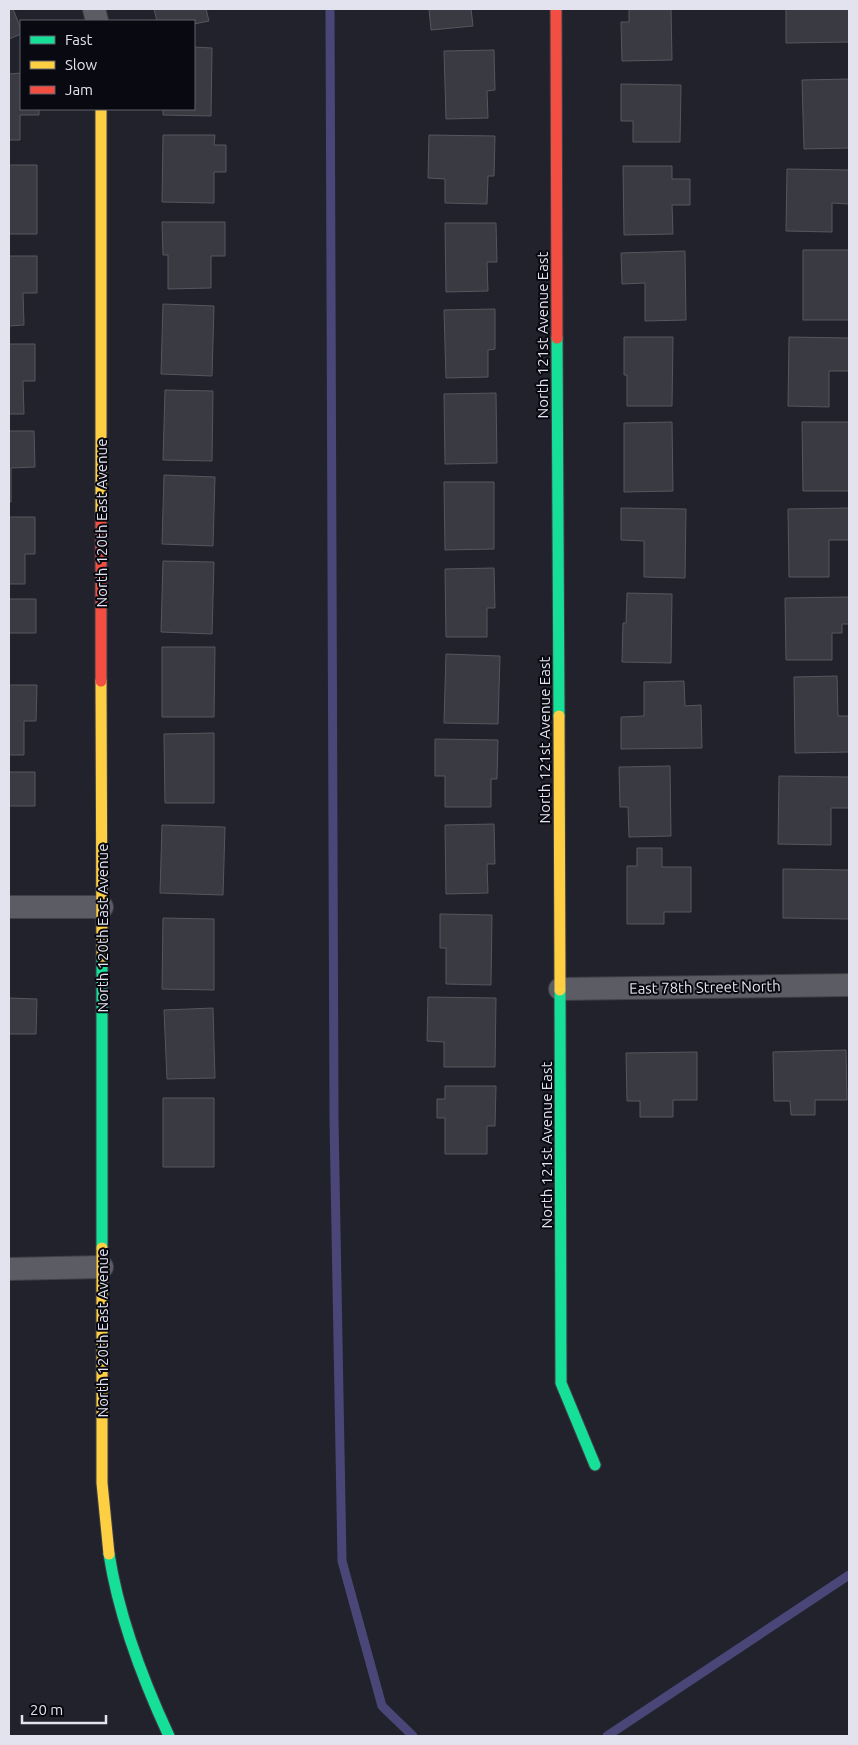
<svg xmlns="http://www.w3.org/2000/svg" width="858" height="1745" viewBox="0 0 858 1745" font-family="Ubuntu,sans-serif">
  <rect width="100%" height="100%" fill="#22222c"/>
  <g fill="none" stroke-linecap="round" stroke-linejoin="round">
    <path stroke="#4a4778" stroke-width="9" d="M330 9 334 1120 342 1561 382 1706 413 1736
      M607 1736 849 1575"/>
  </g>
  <path fill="#3a3a43" stroke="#56565f" d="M9 9H13L21 29V34L9 39Z
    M154 9H206L209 21 194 24V21H157Z
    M429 9H471L473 26 431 30Z
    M629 9H671L672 60 622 61 621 22H629Z
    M786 9H849V42L786 43Z
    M194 47 212 48 211 116 163 115V109H194Z
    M494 50 495 90 487 91 488 118 446 119 444 51Z
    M21 73V109H39V115H20V140H9V74Z
    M849 79V148L804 149 802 80Z
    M621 84 681 85 680 142H633V121H621Z
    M163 135H215L214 145H226V172H214V203L162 202Z
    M429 135 495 136 494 176H488L487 204 445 203V179L428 178Z
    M9 165H37V234H9Z
    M623 166H672V179H690V205H672L673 234 624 235Z
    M787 169 849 170V204L832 203V232L786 231Z
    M162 222H225V256H211V288L168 289V255H163Z
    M445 223H496L497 262H487L488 291 446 292Z
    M803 250H849V320H803Z
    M685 251 686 320 645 321V283L622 284 621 253Z
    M9 256H37V293H23L24 325 9 326Z
    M163 304 214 306 212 376 161 374Z
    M495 309V349L488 350V377L446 378 444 310Z
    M624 337H673L672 406H627V375H624Z
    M789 337 849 338V371H829V407L788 406Z
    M9 344H35V381H23L24 414H9Z
    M165 390 213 391 212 461 163 460Z
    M496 393 497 463 445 464 444 394Z
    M672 422 673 491 624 492V423Z
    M802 422H849V491H803Z
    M9 431H34L35 467 11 468V502H9Z
    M164 475 215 477 213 546 162 544Z
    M444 482H494V549L445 550Z
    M621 508 686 509 685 578 644 577V541L621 540Z
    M849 508V540H829V577H789L788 509Z
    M9 517H35V554H25V584H9Z
    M163 561 214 562 212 634 161 632Z
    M494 568 495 608H487V637H446L445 569Z
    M627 593 672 594 671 663 622 662 623 623H626Z
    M849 597V624H842V633H832V660H786L785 598Z
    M9 599H36V633H9V672Z
    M162 647H215L214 717H162Z
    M446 654 500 656 498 724 444 723Z
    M837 676 838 716H849V752L795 753 794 677Z
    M684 681 685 706 701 705 702 748 621 749V717L644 716V682Z
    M9 685H37L36 721H24V755H9Z
    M214 733V803H165L164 734Z
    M435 739 498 740 497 779H491V807H445V776H435Z
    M670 766 671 836 629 837 628 807H620L619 767Z
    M9 772H35V806H9Z
    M779 776 849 777V808H831V845L778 844Z
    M494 824 495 864H487L488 893 446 894 445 825Z
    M162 825 225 827 223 895 160 893Z
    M637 848H662V867H691V912H664V924H627V866H637Z
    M783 869 849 870V919L783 918Z
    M440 914 492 915 491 985 446 984V948H440Z
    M163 918 214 919V990L162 989Z
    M428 997 496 998 495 1067H444V1042L427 1041Z
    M9 998 37 999 36 1034H9Z
    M213 1008 215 1078 167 1079 164 1010Z
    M846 1050 847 1100H815V1115H791L790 1101H774L773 1052Z
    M697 1052V1100H673V1117H640V1101H627L626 1053Z
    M445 1086H496L495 1126H487V1154H445V1118H437V1099H445Z
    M163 1098H214V1167H163Z"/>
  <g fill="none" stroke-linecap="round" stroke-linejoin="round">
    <g stroke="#3f3f48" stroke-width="24">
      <path id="street" d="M94 9 97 21
        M9 907H102
        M560 989 849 985
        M9 1269 102 1267"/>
    </g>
    <g stroke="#3f3f48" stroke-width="13">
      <path id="fast" d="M557 338 559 716
        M102 957V1248
        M560 990 561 1383 595 1465
        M109 1554C119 1618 142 1678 169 1736"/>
    </g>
    <g stroke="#3f3f48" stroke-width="13">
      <path id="slow" d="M101 109V518
        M101 681 102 957
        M559 716 560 990
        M102 1248V1483L109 1554"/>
    </g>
    <g stroke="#3f3f48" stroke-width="13">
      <path id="jam" d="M556 9 557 338
        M101 518V681"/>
    </g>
    <use href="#street" stroke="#5c5c64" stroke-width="22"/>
    <use href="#fast" stroke="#16e098" stroke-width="11"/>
    <use href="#slow" stroke="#ffcf43" stroke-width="11"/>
    <use href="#jam" stroke="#f24e42" stroke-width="11"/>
  </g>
  <g text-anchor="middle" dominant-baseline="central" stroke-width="4" stroke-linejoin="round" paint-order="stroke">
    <g font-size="15" fill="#e2e3ef" stroke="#090911">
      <text transform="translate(542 335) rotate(-90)">North 121st Avenue East</text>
      <text transform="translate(101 523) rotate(-90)">North 120th East Avenue</text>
      <text transform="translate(544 740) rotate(-90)">North 121st Avenue East</text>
      <text transform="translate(102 928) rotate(-90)">North 120th East Avenue</text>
      <text transform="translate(705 987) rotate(-1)">East 78th Street North</text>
      <text transform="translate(546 1145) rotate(-90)">North 121st Avenue East</text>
      <text transform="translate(102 1333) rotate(-90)">North 120th East Avenue</text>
    </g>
  </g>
  <rect width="858" height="1745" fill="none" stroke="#e2e3ef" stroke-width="20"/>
  <rect x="20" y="20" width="175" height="90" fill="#090911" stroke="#60606a"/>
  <rect x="30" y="36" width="25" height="8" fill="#16e098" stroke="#60606a"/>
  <text x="65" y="45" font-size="15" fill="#e2e3ef">Fast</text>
  <rect x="30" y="61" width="25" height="8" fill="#ffcf43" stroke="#60606a"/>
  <text x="65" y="70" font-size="15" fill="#e2e3ef">Slow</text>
  <rect x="30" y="86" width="25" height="8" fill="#f24e42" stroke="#60606a"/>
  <text x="65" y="95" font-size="15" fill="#e2e3ef">Jam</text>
  <path d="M22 1715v8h84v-8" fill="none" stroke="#e2e3ef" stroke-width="2.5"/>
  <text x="30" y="1715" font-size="15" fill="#e2e3ef" stroke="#090911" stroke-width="4" paint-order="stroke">20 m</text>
</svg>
